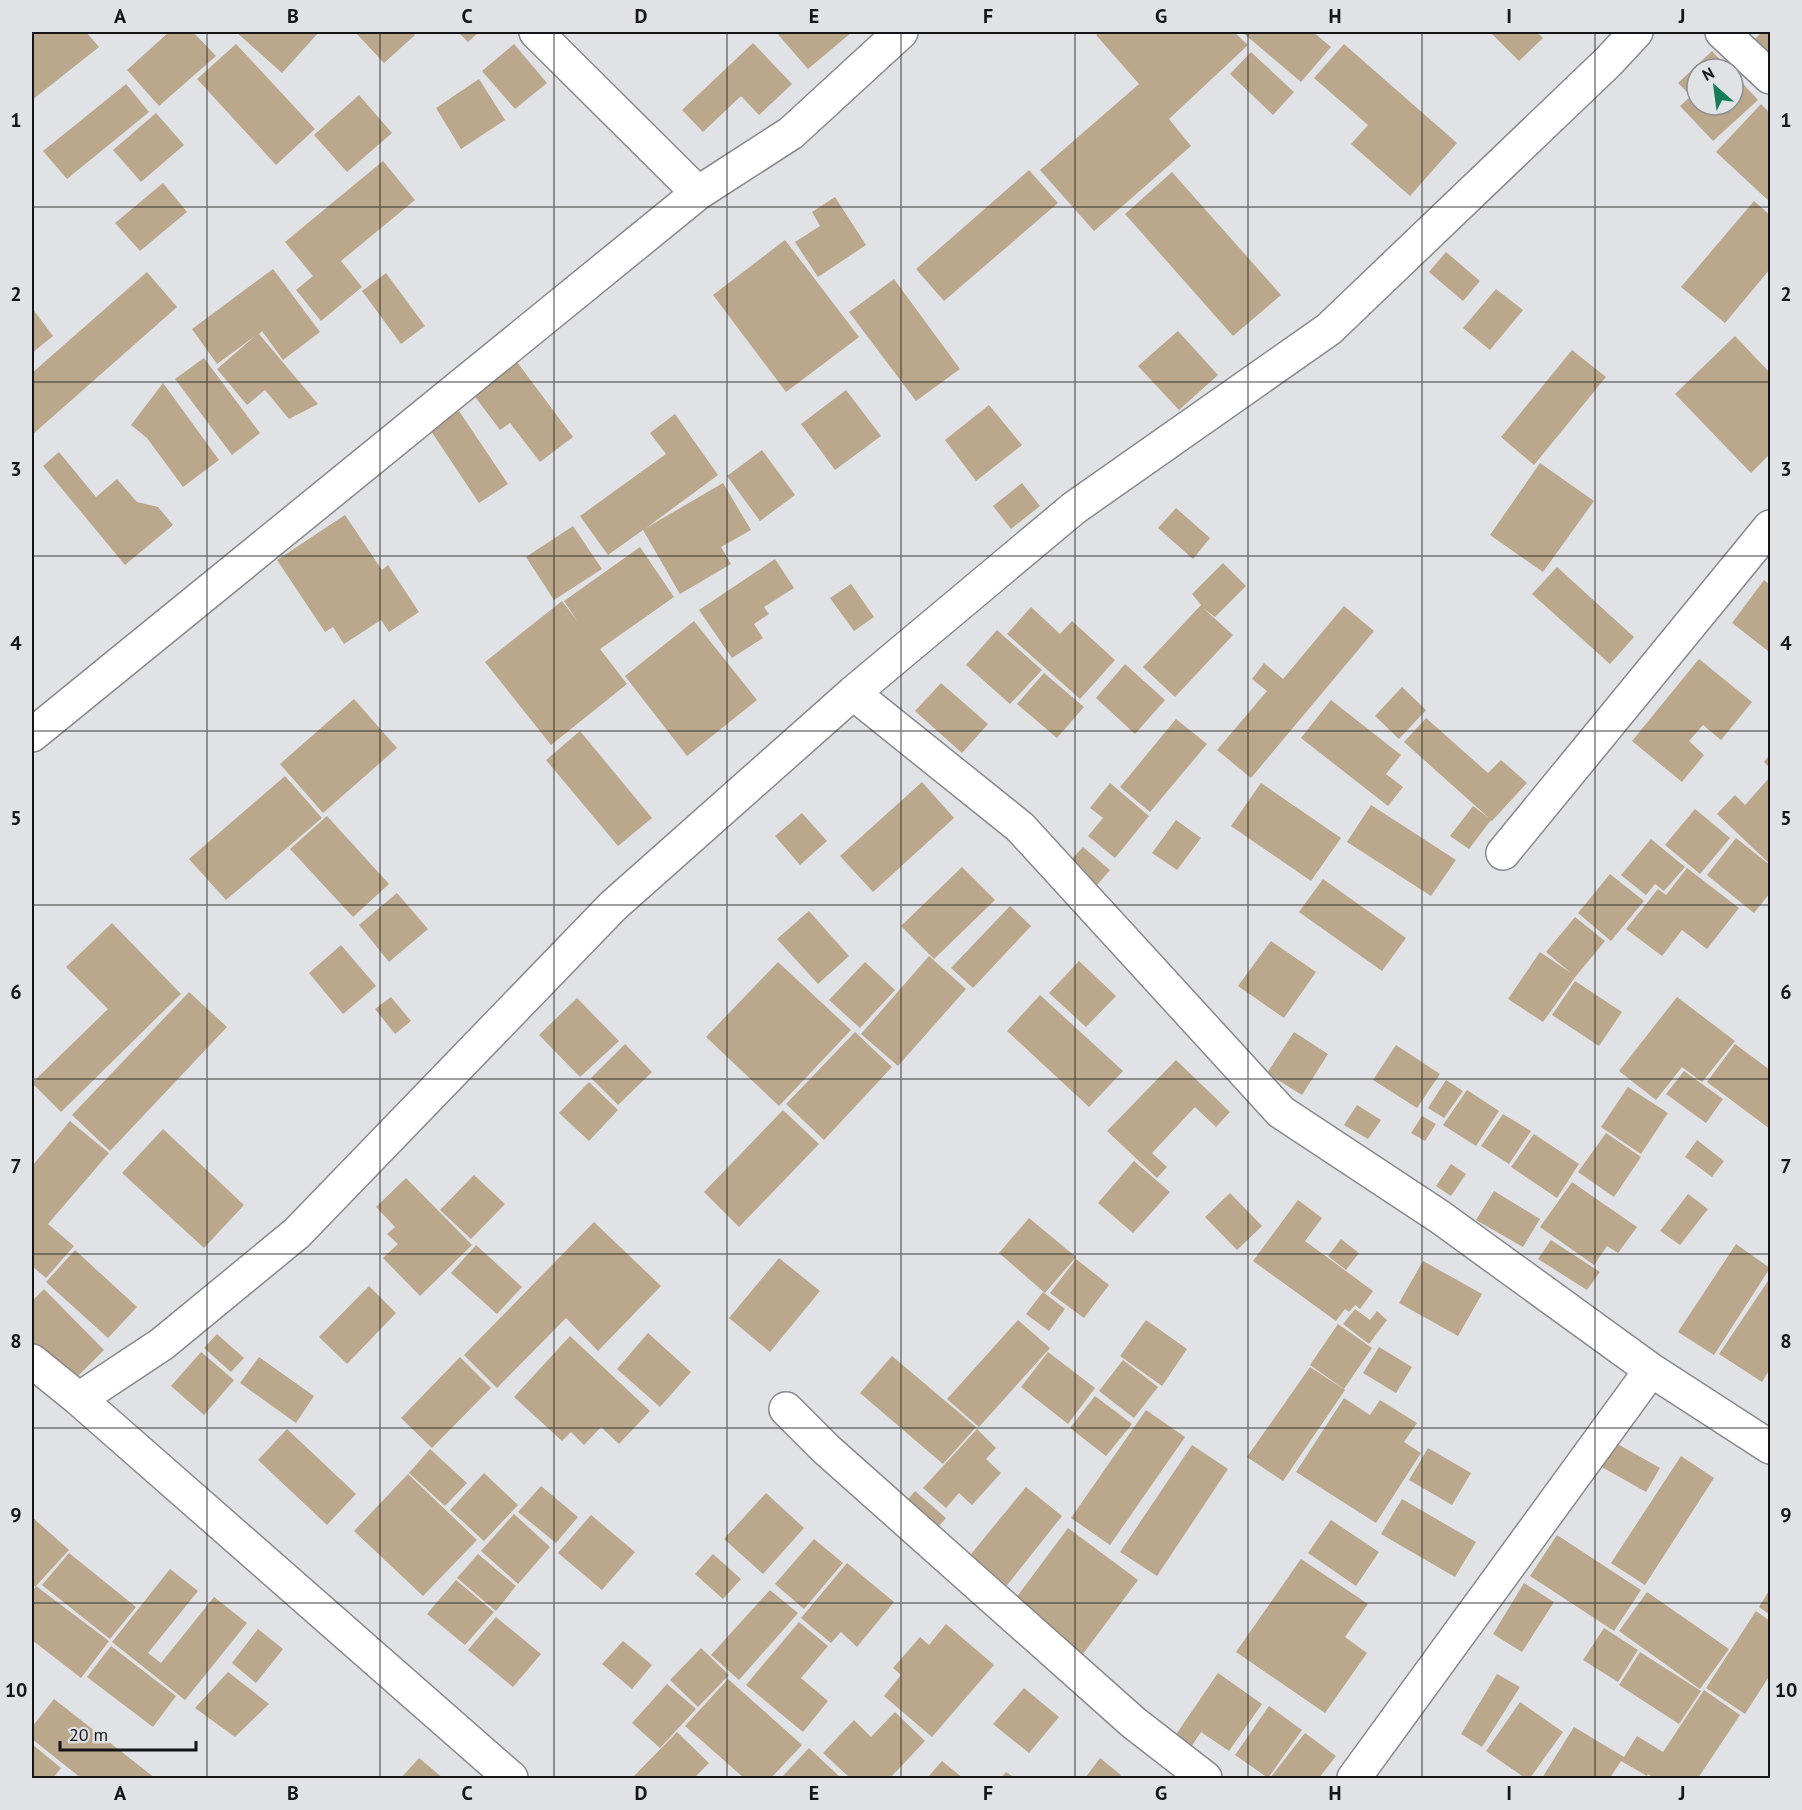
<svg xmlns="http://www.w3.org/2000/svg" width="1802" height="1810" viewBox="0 0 1802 1810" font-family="'PT Sans',sans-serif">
  <rect width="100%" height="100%" fill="#e1e2e6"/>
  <path fill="#bba78b" d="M36 32H86L99 47 32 100V35Z
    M169 32H193L216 56 159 106 127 70Z
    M236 32H319L282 73Z
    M355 32H411L415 35 384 63Z
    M458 32H479L468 42Z
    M776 32H852L808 69Z
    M1100 32H1234L1248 45 1169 119 1191 146 1094 231 1040 170 1139 84 1096 35Z
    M1242 32H1313L1331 47 1301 82Z
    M1490 32H1537L1543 38 1519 61Z
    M1762 32H1770V55L1754 40Z
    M753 43 792 84 759 115 741 96 703 132 682 110Z
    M236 44 315 129 276 165 197 79Z
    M514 44 547 83 515 109 482 71Z
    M1344 44 1457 143 1410 196 1351 144 1368 125 1314 78Z
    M1712 51 1729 69H1697V105H1733V73L1758 100 1713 141 1680 106 1691 96 1678 83Z
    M1251 52 1294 92 1273 115 1230 74Z
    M479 79 505 120 461 149 436 108Z
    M126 84 149 112 67 179 43 151Z
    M359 95 392 133 347 172 314 135Z
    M1761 104 1770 113V202L1716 152Z
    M156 113 184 145 141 182 113 150Z
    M383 161 415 200 341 261 362 287 321 321 296 290 313 276 285 242Z
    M1029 170 1058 203 944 301 916 269Z
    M1172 172 1281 295 1233 336 1125 214Z
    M163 183 187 212 140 251 115 223Z
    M835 197 866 245 818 277 795 242 820 226 812 212Z
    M1754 201 1770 215V269L1725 323 1681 287Z
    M785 240 859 337 786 392 713 295Z
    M1446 252 1480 281 1463 301 1429 272Z
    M273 269 320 332 283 360 262 331 259 334 318 404 289 419 265 390 247 405 217 369 255 336 217 364 192 329Z
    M147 272 177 307 32 435V373Z
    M386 273 425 326 401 344 362 291Z
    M894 279 960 369 916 401 849 312Z
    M1496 289 1523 310 1490 350 1463 328Z
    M32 308 53 336 32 353Z
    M1178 331 1218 375 1179 410 1138 366Z
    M1735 336 1770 373V454L1751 473 1675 394Z
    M1572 350 1606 377 1534 465 1501 437Z
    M204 358 260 433 232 455 175 379Z
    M517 362 573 437 540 462 510 423 500 430 473 394Z
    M163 383 219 460 183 487 147 438 131 425Z
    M846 390 881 436 835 470 801 424Z
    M989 405 1022 445 976 481 945 440Z
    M459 411 508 484 479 503 431 431Z
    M675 414 718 475 646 528 723 483 751 530 721 547 731 564 680 594 643 530 608 555 580 516 666 454 650 433Z
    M762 450 795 495 760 521 727 476Z
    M59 452 96 497 117 479 137 502 158 507 173 525 125 565 43 466Z
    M1540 463 1594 501 1543 572 1490 535Z
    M1022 483 1040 506 1011 529 993 506Z
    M1176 508 1210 538 1193 559 1158 528Z
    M345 515 382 570 388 565 419 612 389 632 381 620 344 644 333 627 325 632 277 560Z
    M573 526 602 569 554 600 526 557Z
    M640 547 674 597 600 649 627 684 551 745 485 662 562 601 578 622 564 601Z
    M775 559 794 588 764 607 769 614 754 624 763 638 732 658 699 610Z
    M1223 563 1246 586 1215 617 1203 608 1233 635 1175 697 1143 667 1201 605 1192 594Z
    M1557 567 1634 637 1610 664 1532 594Z
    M1764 580 1770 585V648L1768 651 1732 623Z
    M851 584 874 617 854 631 830 598Z
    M1344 606 1374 631 1251 778 1217 750 1267 691 1252 679 1264 663 1283 679Z
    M1031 607 1060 634 1072 621 1115 660 1080 699 1007 634Z
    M694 621 757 700 687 756 625 676Z
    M997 630 1042 670 1010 704 966 665Z
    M1699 659 1752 702 1721 740 1703 725 1689 741 1704 755 1682 782 1632 741Z
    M1125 664 1165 700 1135 734 1096 698Z
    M1044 673 1084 707 1057 738 1017 704Z
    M941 683 988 724 962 753 915 711Z
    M1402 687 1426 710 1399 739 1375 716Z
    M354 699 397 748 323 813 280 764Z
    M1331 700 1401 755 1386 774 1403 787 1388 806 1301 738Z
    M1426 718 1488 773 1501 760 1527 783 1492 821 1491 820 1469 849 1450 836 1473 806 1489 818 1404 742Z
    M1176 719 1207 744 1150 812 1120 787Z
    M580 731 652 818 618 846 546 760Z
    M1770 754V768L1764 762Z
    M285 776 322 818 226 900 189 859Z
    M1770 777V864L1717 814 1735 795 1745 805Z
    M922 782 954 818 873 892 840 856Z
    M1110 783 1149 816 1115 858 1088 836 1103 818 1090 808Z
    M1261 783 1341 838 1311 881 1231 826Z
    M1371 805 1456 860 1431 896 1347 842Z
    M1695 809 1730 838 1700 874 1665 845Z
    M802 813 827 841 800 865 775 836Z
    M327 816 389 884 353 917 290 849Z
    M1176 820 1201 838 1177 870 1152 853Z
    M1736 838 1770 865V893L1754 913 1707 875Z
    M1651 839 1685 867 1664 891 1655 884 1646 895 1621 875Z
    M1083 847 1110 870 1097 885 1070 861Z
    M962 867 995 900 934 959 901 926Z
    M1687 868 1739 908 1707 949 1682 930 1662 956 1626 929 1658 889 1666 895Z
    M1610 874 1644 901 1611 941 1578 913Z
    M1323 879 1406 938 1382 971 1299 912Z
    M397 893 428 929 389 962 359 925Z
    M1010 906 1031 926 973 988 951 968Z
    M809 911 849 956 818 984 777 939Z
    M1575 917 1605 941 1576 976 1543 1022 1508 999 1540 952 1571 973 1546 952Z
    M112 923 181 994 61 1112 32 1083 108 1009 66 967Z
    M1271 941 1316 972 1284 1018 1238 986Z
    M341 945 376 986 343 1014 309 973Z
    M929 956 966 989 898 1066 861 1034Z
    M1079 961 1116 996 1086 1027 1049 993Z
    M778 962 851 1030 779 1106 706 1037Z
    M865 962 895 990 860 1028 829 1000Z
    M1575 981 1622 1012 1599 1046 1552 1015Z
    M189 992 227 1027 110 1151 72 1115Z
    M1040 995 1123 1071 1089 1107 1007 1031Z
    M391 997 411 1021 395 1034 375 1009Z
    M1677 997 1735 1041 1702 1082 1682 1067 1656 1100 1619 1071Z
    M577 998 619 1041 580 1077 539 1035Z
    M855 1032 892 1067 824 1140 786 1104Z
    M1294 1032 1328 1054 1302 1095 1267 1073Z
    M625 1044 652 1072 618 1105 591 1078Z
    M1735 1044 1770 1070V1129L1707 1082Z
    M1396 1045 1440 1074 1417 1108 1373 1080Z
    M1176 1060 1230 1112 1216 1127 1195 1107 1152 1153 1167 1167 1157 1178 1107 1131Z
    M1684 1071 1723 1099 1706 1123 1666 1094Z
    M1446 1080 1463 1091 1444 1118 1428 1108Z
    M589 1082 618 1110 589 1141 559 1113Z
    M1628 1087 1668 1113 1641 1154 1601 1127Z
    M1467 1090 1499 1111 1476 1146 1443 1125Z
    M1357 1105 1381 1120 1368 1139 1344 1125Z
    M783 1110 819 1144 739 1227 704 1192Z
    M1503 1114 1531 1131 1509 1164 1481 1146Z
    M1422 1116 1436 1124 1425 1141 1411 1133Z
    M70 1121 109 1153 48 1224 74 1246 46 1278 32 1266V1166Z
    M163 1129 244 1205 204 1248 122 1173Z
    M1606 1133 1641 1157 1614 1197 1578 1172Z
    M1534 1134 1579 1164 1557 1198 1511 1167Z
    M1697 1140 1724 1161 1712 1177 1685 1157Z
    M1134 1161 1170 1192 1133 1233 1098 1203Z
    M1451 1164 1466 1174 1451 1196 1436 1186Z
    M474 1175 505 1204 471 1239 440 1210Z
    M406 1178 472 1245 420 1296 383 1258 398 1244 387 1234 395 1227 376 1207Z
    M1572 1182 1637 1227 1618 1253 1607 1246 1594 1265 1540 1227Z
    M1494 1191 1540 1219 1523 1247 1476 1220Z
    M1230 1193 1262 1226 1237 1250 1205 1217Z
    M1688 1194 1708 1209 1680 1245 1660 1231Z
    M1298 1200 1322 1218 1305 1241 1373 1291 1360 1309 1355 1305 1349 1312 1345 1309 1336 1321 1253 1261Z
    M1029 1218 1076 1257 1045 1293 999 1253Z
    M594 1222 661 1286 598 1351 566 1318 497 1388 464 1355Z
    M1341 1239 1359 1253 1346 1270 1328 1256Z
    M1551 1240 1600 1272 1587 1290 1538 1259Z
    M1736 1244 1770 1268 1714 1355 1678 1332Z
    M476 1245 522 1287 497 1314 451 1273Z
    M75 1250 137 1307 108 1338 46 1282Z
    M779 1258 820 1291 770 1352 729 1318Z
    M1076 1259 1109 1285 1084 1318 1050 1293Z
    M1423 1261 1482 1294 1458 1336 1399 1303Z
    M1770 1278V1369L1762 1382 1719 1354Z
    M369 1286 396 1313 347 1364 319 1337Z
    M44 1289 104 1350 70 1384 32 1346V1301Z
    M1043 1292 1065 1309 1049 1331 1026 1314Z
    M1355 1309 1370 1320 1377 1311 1387 1320 1369 1344 1343 1324Z
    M1018 1320 1050 1348 979 1427 947 1399Z
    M1146 1320 1187 1349 1162 1386 1120 1356Z
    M1338 1324 1372 1348 1344 1389 1310 1365Z
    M648 1333 691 1372 660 1407 617 1369Z
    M217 1334 244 1358 231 1372 204 1348Z
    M570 1336 650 1411 619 1444 601 1427 584 1445 571 1432 562 1441 514 1397Z
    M1379 1347 1412 1367 1396 1393 1363 1373Z
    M201 1352 234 1380 204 1415 171 1386Z
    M1048 1352 1095 1388 1068 1424 1021 1387Z
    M892 1356 976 1427 943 1464 860 1393Z
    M259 1357 314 1396 296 1423 240 1383Z
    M460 1357 491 1388 432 1448 401 1418Z
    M1123 1360 1158 1387 1134 1418 1099 1391Z
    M1310 1367 1345 1390 1283 1481 1247 1457Z
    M1095 1396 1132 1424 1106 1456 1070 1428Z
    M1344 1398 1370 1415 1380 1400 1417 1423 1404 1442 1421 1453 1376 1523 1296 1472Z
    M1146 1410 1185 1437 1110 1545 1071 1518Z
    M287 1429 356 1494 327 1525 258 1460Z
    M977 1429 996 1448 986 1459 1001 1473 972 1505 959 1493 946 1508 923 1488Z
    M1614 1442 1660 1468 1646 1492 1600 1466Z
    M1192 1445 1228 1469 1157 1576 1120 1552Z
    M1428 1448 1471 1473 1452 1505 1409 1480Z
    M430 1449 467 1483 445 1506 409 1473Z
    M1681 1456 1714 1478 1645 1585 1611 1563Z
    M484 1473 518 1505 484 1541 450 1510Z
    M408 1474 477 1540 423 1596 354 1531Z
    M541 1486 578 1517 556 1543 518 1512Z
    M1026 1487 1062 1516 1004 1589 967 1559Z
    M915 1491 946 1518 930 1536 899 1510Z
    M766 1493 804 1528 763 1574 724 1539Z
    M1402 1499 1476 1542 1455 1577 1381 1534Z
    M514 1514 550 1547 518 1584 481 1551Z
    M591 1515 635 1552 602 1590 558 1553Z
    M32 1517 69 1550 35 1587 32 1583Z
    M1331 1520 1379 1552 1356 1586 1308 1553Z
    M1068 1528 1138 1580 1083 1654 1013 1602Z
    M1557 1535 1641 1590 1614 1631 1530 1576Z
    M814 1539 843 1563 804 1609 775 1584Z
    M69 1553 136 1607 110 1639 42 1585Z
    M478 1554 516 1586 496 1611 457 1578Z
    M713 1554 741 1579 723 1599 695 1574Z
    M1301 1559 1368 1604 1345 1637 1367 1653 1325 1713 1236 1652Z
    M847 1563 894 1602 857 1647 841 1632 831 1643 801 1618Z
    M170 1569 198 1591 148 1653 161 1663 214 1597 247 1623 185 1700 112 1642Z
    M456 1580 494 1612 465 1645 427 1614Z
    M1524 1583 1554 1602 1522 1652 1493 1634Z
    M36 1586 109 1641 81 1678 32 1640V1592Z
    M1770 1589V1615L1759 1607Z
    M770 1590 798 1613 739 1680 711 1655Z
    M1647 1592 1729 1649 1700 1689 1619 1631Z
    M1756 1611 1770 1621V1675L1745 1714 1706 1688Z
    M496 1617 541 1654 513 1687 468 1650Z
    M799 1622 828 1646 801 1678 828 1701 803 1732 746 1685Z
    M946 1624 994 1665 932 1737 884 1696 901 1675 893 1668 920 1637 929 1645Z
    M1604 1628 1638 1650 1618 1682 1583 1660Z
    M258 1629 283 1649 256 1683 232 1663Z
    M623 1641 652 1665 632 1689 602 1664Z
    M111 1646 176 1696 153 1727 87 1677Z
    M701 1648 729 1675 698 1707 670 1680Z
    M1640 1652 1701 1691 1679 1724 1619 1685Z
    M228 1672 269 1704 235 1737 195 1708Z
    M1218 1673 1262 1704 1229 1751 1201 1732 1191 1747 1175 1736Z
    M1497 1674 1520 1687 1482 1747 1461 1734Z
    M728 1679 802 1745 771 1778H744L685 1726Z
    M667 1684 696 1709 660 1748 632 1723Z
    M1024 1688 1059 1717 1029 1753 993 1724Z
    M1704 1690 1740 1715 1698 1778H1654L1648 1774 1647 1776 1621 1761 1610 1778H1542L1574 1727 1624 1757 1637 1736 1663 1752Z
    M54 1699 155 1778H81L32 1739V1727Z
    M1520 1702 1563 1732 1530 1778H1525L1486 1751Z
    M1269 1706 1302 1730 1268 1778 1235 1755Z
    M895 1712 925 1741 890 1778H850L823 1753 854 1720 871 1737Z
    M677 1732 709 1763 694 1778H632Z
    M1305 1733 1336 1756 1319 1778H1270Z
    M32 1744 61 1768 53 1778H32Z
    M809 1748 841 1778H781Z
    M419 1758 443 1778H401Z
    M1100 1758 1121 1775 1118 1778H1085Z
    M942 1761 963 1778 928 1777Z
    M1006 1772 1015 1778H1001Z"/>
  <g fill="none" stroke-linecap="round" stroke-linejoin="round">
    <g stroke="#89898d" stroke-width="36">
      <path id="minor" d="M536 32 698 193
        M1722 32 1770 77
        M853 693 1020 827 1281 1112 1440 1217 1651 1370 1770 1447
        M32 735 698 193 791 133 901 32
        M1503 853 1770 527
        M32 1361 79 1399 511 1778
        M79 1399 162 1344 297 1233 613 906 853 693 1074 508 1329 329 1608 62 1636 32
        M786 1409 826 1449 1134 1723 1205 1778
        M1354 1778 1651 1370"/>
    </g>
    <use href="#minor" stroke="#fff" stroke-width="33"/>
  </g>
  <path fill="none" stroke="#151517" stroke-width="1.5" stroke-opacity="0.55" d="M207 32V1778M380 32V1778M554 32V1778M727 32V1778M901 32V1778M1075 32V1778M1248 32V1778M1422 32V1778M1595 32V1778M32 207H1770M32 382H1770M32 556H1770M32 731H1770M32 905H1770M32 1079H1770M32 1254H1770M32 1428H1770M32 1603H1770"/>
  <rect width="1802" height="1810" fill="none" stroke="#e1e2e6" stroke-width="66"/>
  <g transform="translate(1715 87) rotate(332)"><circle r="28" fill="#e1e2e6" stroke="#8f9093" stroke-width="1.5"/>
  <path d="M0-4.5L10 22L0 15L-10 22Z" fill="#157d57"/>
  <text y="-9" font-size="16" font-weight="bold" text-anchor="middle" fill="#151517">N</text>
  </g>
  <path d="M60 1741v9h136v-9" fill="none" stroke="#151517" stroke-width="3"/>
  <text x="69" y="1741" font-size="18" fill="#151517" stroke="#e1e2e6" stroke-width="4.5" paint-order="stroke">20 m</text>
  <rect x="33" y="33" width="1736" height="1744" fill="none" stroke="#151517" stroke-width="2"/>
  <g font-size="20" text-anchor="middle" font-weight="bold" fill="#151517">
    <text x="120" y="23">A</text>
    <text x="293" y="23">B</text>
    <text x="467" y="23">C</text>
    <text x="641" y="23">D</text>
    <text x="814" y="23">E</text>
    <text x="988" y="23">F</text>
    <text x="1161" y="23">G</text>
    <text x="1335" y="23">H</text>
    <text x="1509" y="23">I</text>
    <text x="1682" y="23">J</text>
    <text x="16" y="127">1</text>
    <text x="1786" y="127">1</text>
    <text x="16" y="301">2</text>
    <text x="1786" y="301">2</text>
    <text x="16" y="476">3</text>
    <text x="1786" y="476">3</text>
    <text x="16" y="650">4</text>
    <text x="1786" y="650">4</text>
    <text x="16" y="825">5</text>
    <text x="1786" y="825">5</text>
    <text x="16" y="999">6</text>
    <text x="1786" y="999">6</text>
    <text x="16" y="1173">7</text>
    <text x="1786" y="1173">7</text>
    <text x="16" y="1348">8</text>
    <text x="1786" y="1348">8</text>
    <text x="16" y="1522">9</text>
    <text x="1786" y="1522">9</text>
    <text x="16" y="1697">10</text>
    <text x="1786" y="1697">10</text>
    <text x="120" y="1800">A</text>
    <text x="293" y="1800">B</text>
    <text x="467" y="1800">C</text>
    <text x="641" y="1800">D</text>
    <text x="814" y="1800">E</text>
    <text x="988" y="1800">F</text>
    <text x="1161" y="1800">G</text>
    <text x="1335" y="1800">H</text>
    <text x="1509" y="1800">I</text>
    <text x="1682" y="1800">J</text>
  </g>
</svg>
